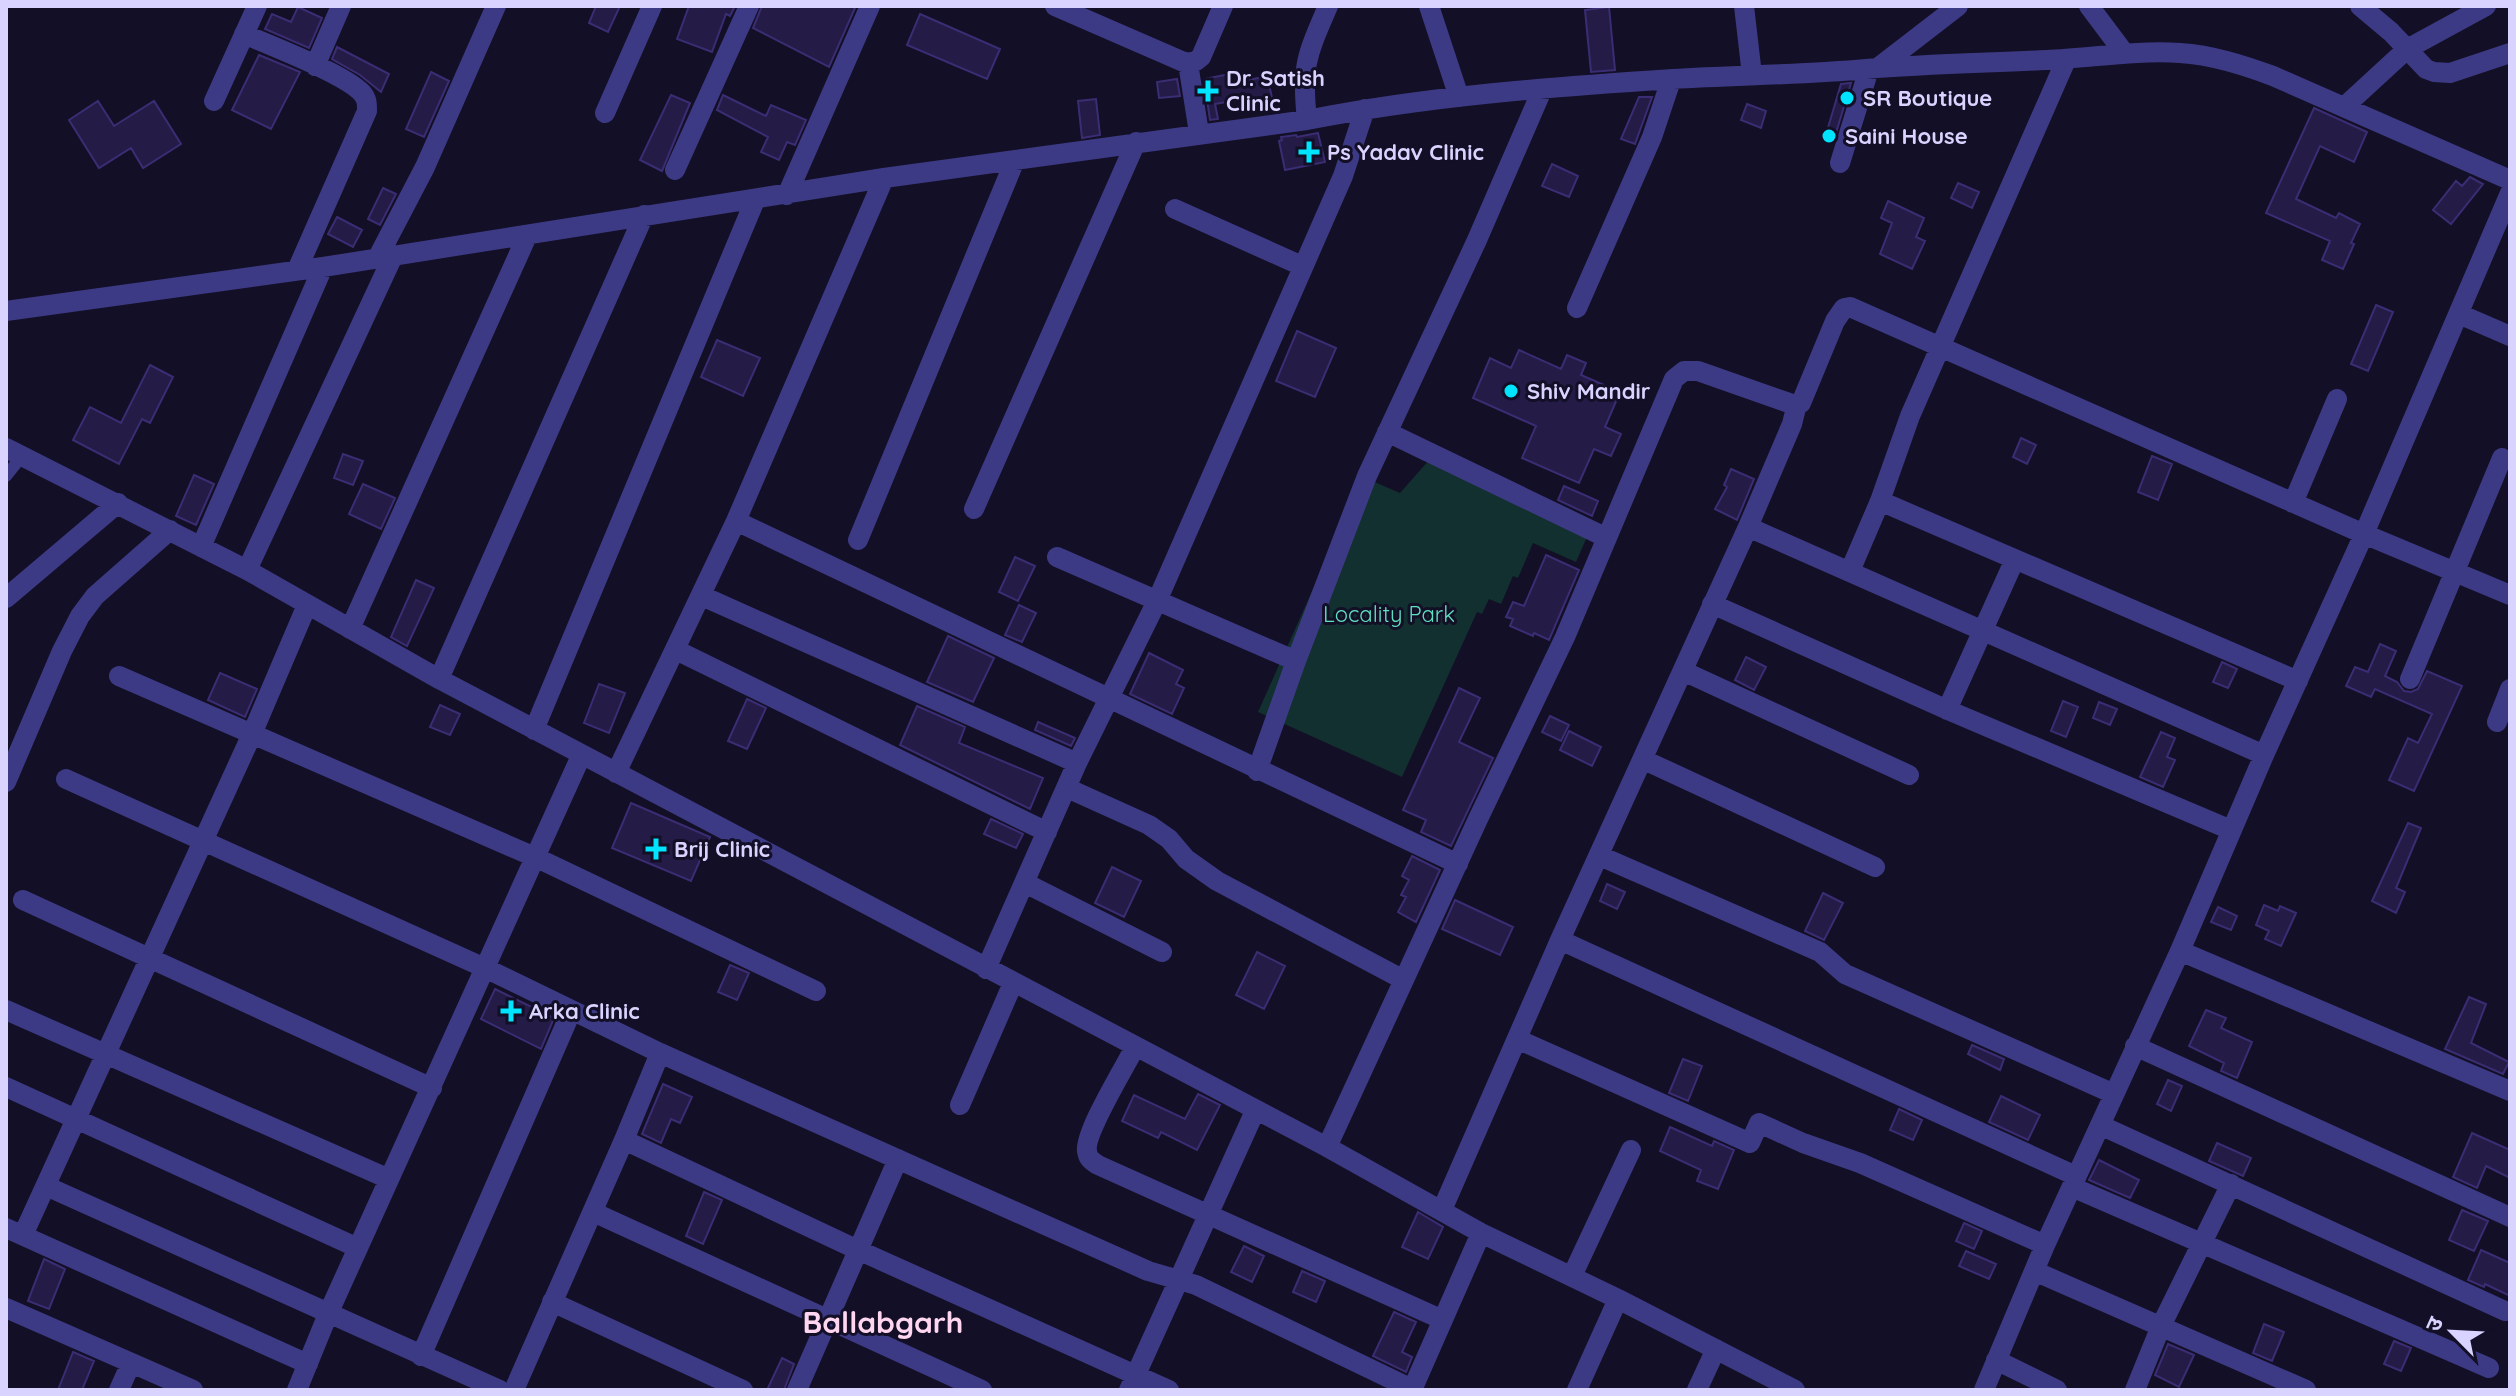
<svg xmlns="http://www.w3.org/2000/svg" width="2516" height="1396" viewBox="0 0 2516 1396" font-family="Quicksand,'Noto Sans Devanagari',sans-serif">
  <rect width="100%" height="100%" fill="#130f26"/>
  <path fill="#12302f" d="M1430 459 1590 530 1576 562 1533 543 1518 578 1513 576 1501 604 1489 599 1482 614 1477 612 1402 777 1258 712 1363 477 1400 493Z"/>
  <path fill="#241b47" stroke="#3b2d73" stroke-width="2" d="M596 6H620L608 32 589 23Z
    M689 6H735L730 16 726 14 712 52 677 39Z
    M762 6H851L855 8 829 67 753 28Z
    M298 7 322 18 309 48 265 29 272 14 291 22Z
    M1609 7 1615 70 1591 72 1585 10Z
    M920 14 1000 49 987 79 907 45Z
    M337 47 389 74 381 92 360 75 332 59Z
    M259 55 300 72 271 129 232 110Z
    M431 72 449 81 424 137 406 129Z
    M1230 74 1231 84 1267 76 1274 106 1258 110 1254 97 1215 104 1218 119 1210 120 1204 79Z
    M1177 79 1180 96 1159 98 1157 82Z
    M1851 83 1833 143 1824 141 1841 84Z
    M671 95 690 103 662 171 640 160Z
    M723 95 766 116 771 105 806 120 795 145 787 142 779 160 761 152 768 137 717 110Z
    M1639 97H1652L1635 144 1621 139Z
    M1096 99 1100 135 1082 138 1078 101Z
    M98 101 114 126 154 101 181 144 143 168 131 148 99 168 69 120Z
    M1747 104 1766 111 1761 128 1741 120Z
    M2314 108 2367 132 2354 162 2320 146 2296 199 2336 218 2339 213 2360 224 2351 243 2354 244 2343 269 2322 260 2330 241 2266 213Z
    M1318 133 1325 162 1285 170 1279 141 1282 140 1281 137 1296 135 1297 137Z
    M1552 164 1578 176 1569 197 1542 186Z
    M2470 177 2483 184 2451 224 2433 210 2456 181 2462 186Z
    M1958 183 1979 192 1972 208 1951 198Z
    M383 188 396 194 380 225 368 219Z
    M1888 201 1924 218 1916 237 1925 241 1912 269 1880 254 1892 223 1881 218Z
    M337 217 362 230 353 247 328 234Z
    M2376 305 2393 312 2368 371 2351 364Z
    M1297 331 1336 348 1315 397 1276 381Z
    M717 340 760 358 743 396 701 377Z
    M1519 350 1561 369 1567 355 1586 363 1581 375 1620 392 1605 427 1621 434 1611 456 1594 449 1579 483 1522 458 1536 426 1473 398 1490 358 1511 368Z
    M150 365 173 377 150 423 142 419 119 464 73 440 90 407 121 423Z
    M2021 438 2036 445 2027 464 2013 457Z
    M343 454 363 461 353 485 334 478Z
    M2152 456 2172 464 2158 500 2138 492Z
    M1731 469 1754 479 1737 520 1715 509 1727 487 1724 485Z
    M194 475 214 484 196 525 176 516Z
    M363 484 395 498 381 529 349 514Z
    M1564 486 1598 501 1592 516 1558 500Z
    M1546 555 1579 570 1549 640 1534 633 1533 636 1510 626 1513 619 1506 617 1513 602 1524 606Z
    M1015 557 1035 566 1018 601 999 592Z
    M416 580 434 588 407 646 391 637Z
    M1019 605 1036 613 1022 642 1005 635Z
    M948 636 994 658 973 702 927 682Z
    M2380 644 2396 651 2385 676 2397 682 2404 691 2411 692 2418 689 2427 671 2462 686 2414 791 2389 780 2408 738 2418 743 2432 714 2375 689 2371 697 2346 686 2355 667 2368 672Z
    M1149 653 1183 670 1176 684 1184 688 1172 714 1130 694Z
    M1746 657 1766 667 1754 690 1735 680Z
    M2222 662 2237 669 2228 688 2213 682Z
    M220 673 257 689 245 717 208 700Z
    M599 684 625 693 609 733 584 723Z
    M1459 688 1480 698 1459 742 1493 758 1451 846 1421 832 1426 820 1403 810Z
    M747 699 766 708 747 749 728 741Z
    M2063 701 2078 707 2066 737 2051 731Z
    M2099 702 2117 709 2110 725 2093 718Z
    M440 705 460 714 450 735 430 727Z
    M917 706 965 727 959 743 1043 778 1030 809 900 745Z
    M1550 716 1569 725 1561 741 1542 732Z
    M1038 722 1075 738 1071 746 1035 730Z
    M1569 731 1601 747 1592 766 1560 750Z
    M2161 732 2175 738 2167 757 2175 760 2163 787 2140 777Z
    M631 803 710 837 691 881 612 848Z
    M991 819 1023 834 1016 848 984 834Z
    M2408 823 2421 828 2396 888 2405 892 2396 913 2372 901Z
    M1412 856 1440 870 1416 922 1398 912 1406 897 1401 895 1409 880 1402 876Z
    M1112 867 1141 881 1124 917 1095 903Z
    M1607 884 1625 892 1617 909 1600 901Z
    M1823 893 1843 903 1824 940 1805 931Z
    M1455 900 1513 927 1500 955 1442 929Z
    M2264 905 2278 911 2280 906 2296 913 2281 946 2265 939 2269 931 2256 925Z
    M2218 907 2237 916 2231 930 2211 922Z
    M1257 952 1285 966 1264 1009 1236 995Z
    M730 965 749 973 737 1000 718 992Z
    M495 989 554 1018 541 1049 481 1019Z
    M2469 997 2486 1004 2471 1043 2509 1062 2503 1074 2445 1049Z
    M2206 1010 2226 1018 2221 1028 2252 1042 2237 1078 2221 1071 2224 1063 2189 1046Z
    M1972 1045 2004 1059 2000 1070 1968 1054Z
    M1683 1059 1702 1066 1688 1101 1669 1093Z
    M2168 1080 2182 1086 2171 1111 2157 1104Z
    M663 1084 692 1097 680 1123 671 1119 661 1143 642 1134Z
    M1198 1094 1220 1105 1197 1150 1161 1132 1158 1138 1122 1121 1134 1095 1185 1119Z
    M2001 1096 2040 1115 2028 1140 1989 1122Z
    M1899 1109 1922 1120 1913 1140 1890 1130Z
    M1670 1127 1712 1146 1714 1141 1734 1150 1718 1189 1697 1181 1701 1170 1660 1151Z
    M2472 1133 2510 1150V1178L2486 1166 2477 1188 2453 1177Z
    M2217 1143 2251 1158 2243 1176 2209 1161Z
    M2099 1160 2139 1180 2130 1198 2089 1180Z
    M704 1192 722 1200 703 1244 686 1236Z
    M2462 1210 2488 1221 2474 1251 2449 1240Z
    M1418 1212 1443 1227 1428 1259 1402 1247Z
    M1964 1223 1982 1231 1974 1249 1956 1241Z
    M1244 1246 1264 1256 1252 1282 1231 1272Z
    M2481 1250 2510 1263V1296L2485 1284 2484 1287 2468 1280Z
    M1966 1251 1996 1264 1989 1279 1959 1266Z
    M44 1259 65 1269 49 1309 28 1301Z
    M1302 1271 1325 1281 1316 1302 1293 1292Z
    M1394 1312 1416 1322 1402 1352 1412 1357 1406 1372 1373 1356Z
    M2264 1324 2284 1332 2272 1361 2253 1353Z
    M2394 1341 2411 1348 2401 1371 2384 1364Z
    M2168 1344 2194 1355 2179 1387 2155 1375Z
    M73 1352 94 1361 82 1390H58Z
    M782 1358 794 1364 784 1390H767Z"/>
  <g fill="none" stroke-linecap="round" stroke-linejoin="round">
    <path stroke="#3d3a85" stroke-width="12" d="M6 476 22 456"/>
    <path stroke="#3d3a85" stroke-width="20" d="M1055 6 1186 63 1196 61 1201 57 1223 6
      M1429 6 1459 97
      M1744 6 1752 75
      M2089 6 2125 54
      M2360 6 2391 32 2426 69 2434 72 2450 73 2510 53
      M244 34C271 46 345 74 362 93 367 99 367 103 367 111L297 270
      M1188 63 1199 133
      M315 66 341 6
      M1879 67 1958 6
      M214 101 257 6
      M2344 107 2407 49 2486 6
      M605 113 652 6
      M1307 120C1301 65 1307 55 1328 6
      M1840 163 1869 69
      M675 170 749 6
      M787 195 870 6
      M1175 209 1302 266
      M377 259 425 167 496 6
      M1577 308 1652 137 1671 80
      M6 311 323 267 884 178 1307 120C1428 96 1551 87 1673 79 1737 75 1802 75 1866 69 1926 64 1987 63 2047 60 2091 58 2136 50 2180 53 2212 55 2243 65 2273 76L2510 180
      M2459 314 2510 336
      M1387 432 1607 538
      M6 448 247 570 439 679 1327 1147 1481 1233 1618 1299 1795 1390
      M1880 501 2298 681
      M2293 503 2337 399
      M974 509 1136 142
      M736 521 1458 864
      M1748 527 2264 755
      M858 540 1015 160
      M201 547 323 267
      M1057 557 1296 661
      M247 570 393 256
      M1850 571 1880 501 1910 416 2066 60
      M702 596 1077 763
      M6 598 118 503
      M1712 604 1950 711 2231 830
      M350 629 527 236
      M676 650 1047 832
      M1683 671 1909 775
      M119 676 537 858 816 991
      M439 679 644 215
      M2410 679 2502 458
      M1947 710 2015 559
      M2497 722 2510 689
      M534 730 755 200
      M1644 760 1875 867
      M1257 771 1296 661 1367 476 1477 240 1542 90
      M616 773 736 521 884 178
      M66 779 485 968 660 1053 1148 1271 1196 1285 1414 1390
      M6 782 62 651 80 616 95 596 170 530
      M1067 788 1149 825 1169 839 1186 859 1217 881 1404 980
      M1600 856 1820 952 1845 974 2114 1094
      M1025 883 1162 952
      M23 900 432 1088
      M1560 940 2076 1176
      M2180 951 2510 1091
      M986 969 1077 763 1157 601 1343 176 1365 109
      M6 1010 389 1179
      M1517 1039 1750 1143 1759 1123 1803 1143 1860 1163 2045 1245
      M2135 1046 2510 1217
      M1135 1047C1125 1067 1084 1133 1087 1151 1088 1159 1092 1161 1098 1165L1443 1320
      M6 1087 358 1248
      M960 1105 1013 983
      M2100 1125 2505 1311
      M624 1140 858 1250 1169 1390
      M1327 1147 1478 819 1565 637 1674 379 1684 371H1698L1792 404 1801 403 1835 321 1844 308 1850 307 2364 534 2510 595
      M46 1186 500 1390
      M2072 1187 2489 1368
      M1442 1210 1560 940 1748 527 1792 424 1797 404
      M593 1212 982 1390
      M6 1228 308 1364
      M23 1235 252 734 307 605
      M2034 1271 2306 1390
      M1572 1276 1631 1150
      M552 1302 743 1390
      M6 1308 193 1390
      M421 1356 571 1012
      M1996 1360 2057 1390
      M119 1390 131 1363
      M297 1390 328 1314 581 756
      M514 1390 624 1140 660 1053
      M797 1390 898 1159
      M1129 1390 1255 1111
      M1412 1390 1481 1233
      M1577 1390 1618 1299
      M1697 1390 1716 1349
      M1984 1390 2045 1245 2180 951 2264 755 2364 534 2510 193
      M2135 1390 2161 1326 2231 1184"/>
  </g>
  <g fill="#00e5ff" stroke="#130f26" stroke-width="3">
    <path d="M1204 79h8v8h8v8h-8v8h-8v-8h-8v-8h8z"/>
    <circle cx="1847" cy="98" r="8"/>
    <circle cx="1829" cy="136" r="8"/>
    <path d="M1305 140h8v8h8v8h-8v8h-8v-8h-8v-8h8z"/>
    <circle cx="1511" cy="391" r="8"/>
    <path d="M652 837h8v8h8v8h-8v8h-8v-8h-8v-8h8z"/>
    <path d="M507 999h8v8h8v8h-8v8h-8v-8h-8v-8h8z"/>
  </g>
  <g text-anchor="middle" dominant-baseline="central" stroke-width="6" stroke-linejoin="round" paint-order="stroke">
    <g font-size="22" font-weight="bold" fill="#d9d4ff" stroke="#130f26" text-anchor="start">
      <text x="1226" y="78">Dr. Satish<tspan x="1226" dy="25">Clinic</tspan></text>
      <text x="1863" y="98">SR Boutique</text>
      <text x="1845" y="136">Saini House</text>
      <text x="1327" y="152">Ps Yadav Clinic</text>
      <text x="1527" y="391">Shiv Mandir</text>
      <text x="674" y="849">Brij Clinic</text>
      <text x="529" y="1011">Arka Clinic</text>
    </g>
    <g font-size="22" fill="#5fe0c0" stroke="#130f26">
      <text x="1389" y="614">Locality Park</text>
    </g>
    <g font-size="30" font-weight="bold" fill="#ffd6f0" stroke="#130f26">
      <text x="883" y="1322">Ballabgarh</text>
    </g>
  </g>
  <rect width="2516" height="1396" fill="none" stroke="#d9d4ff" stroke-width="16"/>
  <g transform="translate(2452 1332) rotate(294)" stroke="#130f26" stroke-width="6" paint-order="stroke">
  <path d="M0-6L14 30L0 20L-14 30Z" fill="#d9d4ff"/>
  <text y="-12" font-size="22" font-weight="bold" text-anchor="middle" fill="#d9d4ff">उ</text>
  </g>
</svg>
